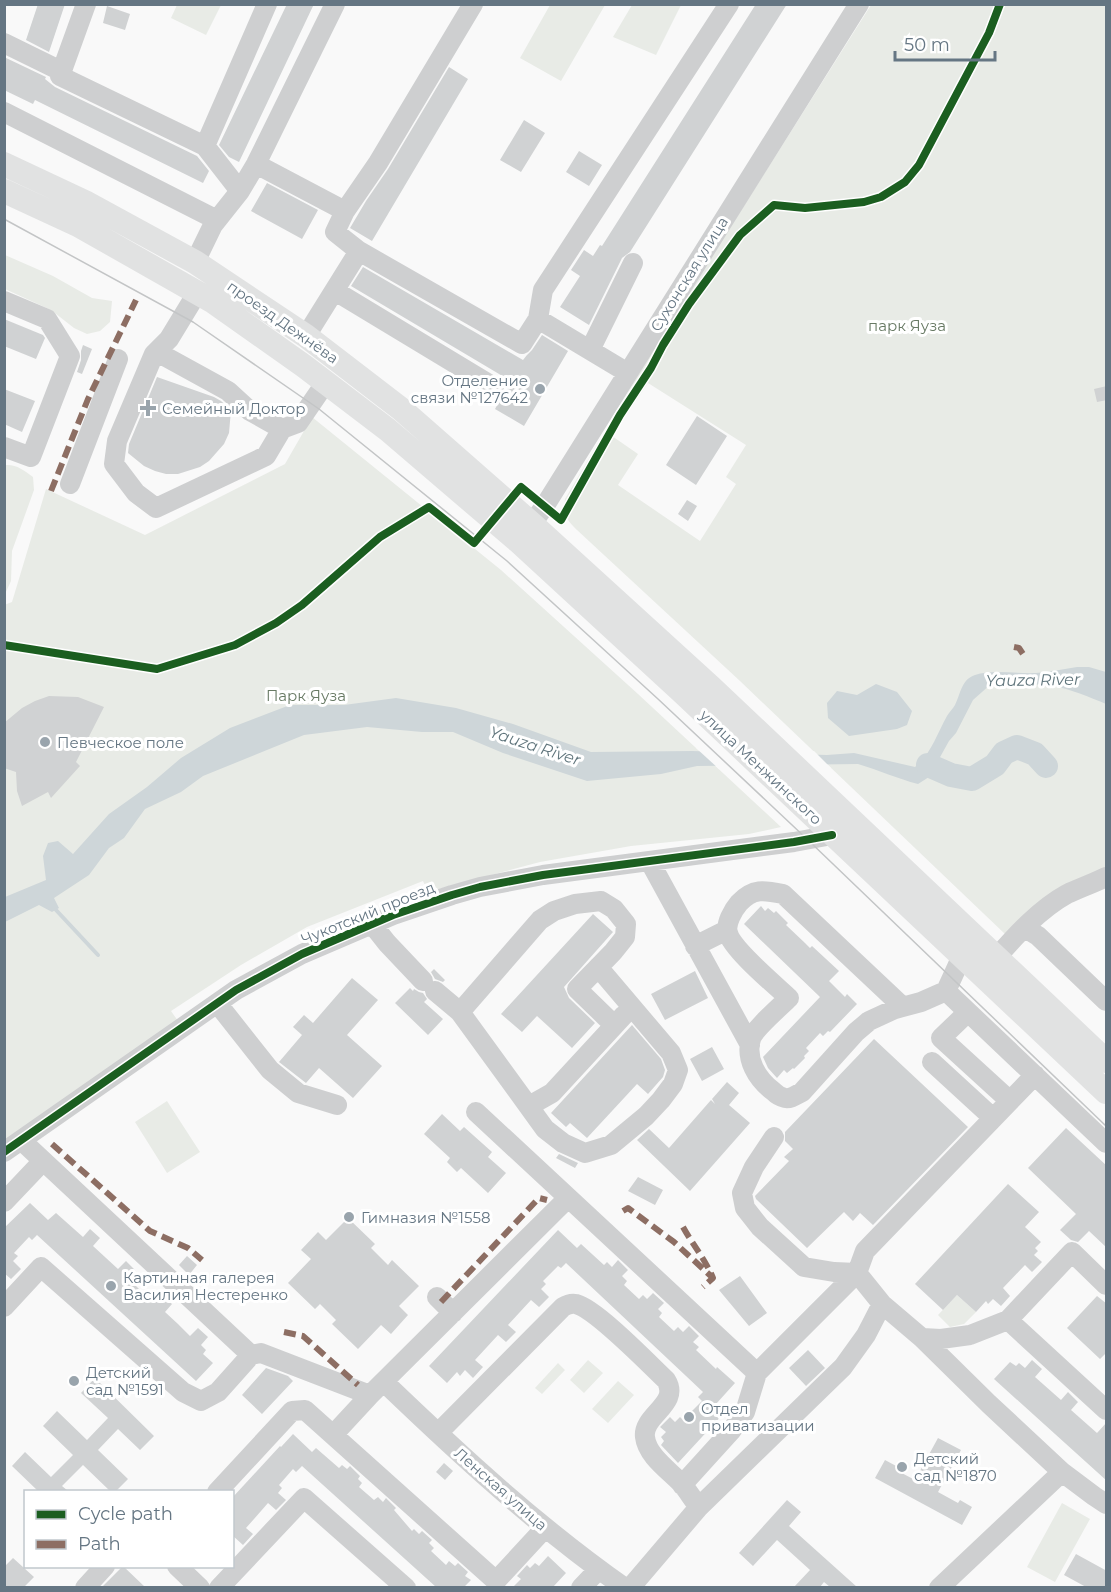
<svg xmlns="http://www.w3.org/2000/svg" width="1111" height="1592" viewBox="0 0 1111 1592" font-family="Montserrat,sans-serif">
  <rect width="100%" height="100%" fill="#f9f9f9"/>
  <path fill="#e8ebe6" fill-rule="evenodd" d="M177 5V4L221 5 206 35 171 18Z
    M550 5H605L561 81 520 58Z
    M632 5H681L656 55 613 37Z
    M871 5H1106V868L1005 934 740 681 577 530C566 519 563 515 565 499L657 343ZM648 383 746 445 726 477 736 484 700 541 618 485 638 454 612 436Z
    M5 255 53 276 92 298 112 301 110 322 100 331 87 334 74 328 51 310 5 289Z
    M312 417 501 570 638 694 781 827 749 834 631 846 540 862 428 892 423 881 307 927 241 965 171 1011 178 1021 5 1145 4 605 12 602 46 489 145 535 285 464Z
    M5 465C16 464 24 470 33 477L34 490 12 551 11 581 5 594Z
    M167 1101 200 1152 167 1173 135 1122Z
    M957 1295 976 1312 964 1324 950 1327 938 1315Z
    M588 1360 603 1373 584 1393 570 1380Z
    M558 1363 565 1370 542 1394 535 1388Z
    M618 1381 634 1395 608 1423 592 1409Z
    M1062 1503 1090 1519 1055 1582 1027 1567Z"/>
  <path fill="#ced6d9" d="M1077 667H1089L1106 672V704C1089 697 1071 689 1052 686 1032 683 1011 686 991 684L973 700 956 733 949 741 929 777 918 784C898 779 879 770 858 764L697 766 661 774 587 781 503 753 453 732H422L367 727 304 735 203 776 181 792 145 809 124 838 109 848 89 875 54 898 59 908 52 912 39 905 5 922V897L46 880 43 856 48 843 58 841 73 854 109 814 147 787 181 758 230 728 290 705H344L396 698 456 708 513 724 591 752 692 751 827 755 854 753 915 767C931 754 937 734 947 716 949 712 953 709 955 705 961 693 961 680 975 675 992 669 1017 674 1036 673 1049 672 1063 669 1077 667Z
    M876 684 897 692 912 711 907 725 897 729 849 736 828 718 827 703 837 691 857 695Z"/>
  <path fill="#f9f9f9" d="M696 748 814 751 831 768 719 769Z"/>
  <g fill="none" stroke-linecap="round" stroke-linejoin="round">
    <path stroke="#ced6d9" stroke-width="4" d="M56 910 98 955"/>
    <path stroke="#ced6d9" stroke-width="24" d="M928 765 951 775 972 779 995 765 1004 753 1017 747 1035 754 1046 766"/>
  </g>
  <path fill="#d0d2d3" d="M38 4H65L49 52 26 40Z
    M287 4H314L239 162 229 157 219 145Z
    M756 4H787L630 252 622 258 589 325 560 307 580 276 571 270 584 250 593 256 600 245 602 246Z
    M107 6 130 14 125 30 103 23Z
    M4 57 46 77 45 79 55 87 197 156 209 171 203 183 35 100 33 104 4 90Z
    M449 67 468 79 372 241 350 228 366 201 388 169Z
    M524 120 545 133 521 172 500 160Z
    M579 151 602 165 589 186 566 172Z
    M267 183 318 210 302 239 251 211Z
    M363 267 523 360 527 355 532 350 542 335 568 351 524 426 495 409 511 381 351 286Z
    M4 319 43 335 45 338 36 359 4 346Z
    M83 345 92 349 82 374 77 372 81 360V351Z
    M157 377 214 397 221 401 231 410 229 433 224 444 209 461 200 467 178 474H166L155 471 144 466 128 453 129 444Z
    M1107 386V400L1097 402 1094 389Z
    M4 389 35 401 22 432 4 424Z
    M697 416 727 436 696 485 666 465Z
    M687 500 697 506 688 521 678 514Z
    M49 696 78 697 104 707 76 762 80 766 51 798 48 792 22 806 17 791 16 772 4 768V723L22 708 35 701Z
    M761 906 765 911 768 908 774 913 776 911 788 923 786 925 805 943 810 948 812 946 839 971 829 981 845 997 847 994 857 1004 830 1032 828 1031 823 1036 820 1033 806 1048 809 1051 804 1056 805 1058 794 1069 793 1068 787 1073 784 1070 777 1078 768 1068 763 1057 820 997 744 924Z
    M593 914 613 932 564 987 569 998 595 1023 572 1048 537 1016 522 1032 501 1014Z
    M434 969 445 980 443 982 435 979 431 972Z
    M695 971 708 998 665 1020 651 994Z
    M352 978 378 1000 347 1035 382 1066 353 1098 319 1068 306 1083 279 1062 302 1035 293 1027 304 1015 313 1023Z
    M410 988 413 991 414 989 419 992 423 993 427 999 424 1002 443 1019 428 1035 395 1003Z
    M632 1025 661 1059 665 1070 663 1077 648 1094 637 1084 587 1138 570 1123 566 1127 551 1113Z
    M874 1039 968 1127 873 1225 860 1213 853 1221 844 1212 807 1248 756 1199 755 1196 789 1161 784 1157 793 1149 785 1141V1132Z
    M712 1047 724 1069 702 1081 690 1059Z
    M727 1082 739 1093 729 1105 750 1123 690 1191 637 1140 649 1129 669 1148 711 1100 715 1104 712 1099Z
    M442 1114 460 1131 464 1127 492 1152 488 1157 506 1173 488 1193 461 1168 457 1172 447 1162 450 1158 424 1134Z
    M1066 1128 1107 1166V1248L1089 1231 1078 1242 1071 1240 1060 1230 1076 1214 1028 1168Z
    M559 1154 578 1163 575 1168 556 1158Z
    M638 1177 663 1190 655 1205 628 1191Z
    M1008 1184 1039 1212 1025 1227 1041 1242 1035 1248 1038 1251 1034 1255 1042 1262 1032 1272 1025 1265 1003 1288 1010 1296 1001 1306 993 1299 988 1304 986 1301 976 1312 957 1295 943 1310 915 1284Z
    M30 1203 48 1220 56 1213 83 1237 90 1229 100 1238 93 1246 118 1269 126 1261 136 1271 129 1279 148 1298 154 1303 162 1295 172 1304 165 1312 178 1324 190 1336 198 1328 208 1337 201 1345 206 1350 203 1354 213 1363 196 1381 37 1235 32 1240 29 1237 14 1253 18 1256 13 1261 21 1269 11 1279 4 1273V1228Z
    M348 1218 375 1244 371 1248 388 1265 392 1260 419 1286 399 1306 408 1315 391 1334 381 1325 358 1349 332 1324 336 1320 320 1304 315 1309 288 1283 311 1259 301 1250 318 1232 326 1240Z
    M558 1230 577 1248 581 1244 604 1265 607 1262 612 1267 618 1260 628 1270 622 1276 627 1281 624 1285 639 1299 643 1295 647 1299 653 1293 664 1303 658 1309 662 1313 659 1317 674 1331 678 1327 683 1332 689 1326 699 1336 693 1342 699 1347 696 1350 716 1369 717 1367 735 1383 716 1404 725 1412 678 1463 661 1445 664 1441 661 1437 666 1432 660 1427 670 1417 675 1422 680 1417 683 1420 702 1401 698 1397 703 1392 566 1263 561 1268 558 1266 543 1281 546 1284 541 1289 549 1297 539 1307 531 1300 508 1325 516 1332 506 1342 498 1335 475 1360 483 1367 473 1378 465 1370 460 1376 457 1372 447 1383 429 1366Z
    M187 1256 197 1265 189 1275 179 1265Z
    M740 1276 767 1313 749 1326 719 1290Z
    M1097 1296 1107 1304V1352L1100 1359 1067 1328Z
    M808 1350 825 1368 806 1386 789 1368Z
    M1032 1360 1042 1369 1035 1377 1061 1400 1068 1392 1078 1402 1071 1410 1097 1433 1107 1422V1481L994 1379 1010 1362 1016 1366 1019 1363 1025 1368Z
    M266 1368 288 1376 293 1381 262 1414 242 1395Z
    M95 1378 154 1436 140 1450 118 1429 98 1450 128 1479 116 1491H110L83 1465 62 1486 68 1491H38L12 1466 25 1452 51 1477 73 1455 43 1426 57 1411 87 1440 108 1418 81 1393Z
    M293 1434 312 1452 316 1448 339 1468 342 1465 347 1469 350 1466 360 1476 358 1479 362 1483 359 1487 374 1500 378 1497 383 1502 386 1498 396 1508 394 1510 412 1531 414 1529 419 1534 422 1531 432 1540 429 1543 434 1548 431 1551 446 1565 449 1561 455 1566 458 1563 468 1572 465 1576 471 1580 464 1587H436L302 1466 296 1472 293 1469 279 1485 282 1488 278 1493 286 1500 276 1510 268 1503 246 1528 253 1534 243 1545 232 1535V1498L280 1446 281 1447Z
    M938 1438 961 1450 938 1492 958 1503 960 1500 972 1507 962 1525 875 1478 885 1460 898 1467 896 1470 915 1480Z
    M444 1463 453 1471 445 1480 436 1472Z
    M787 1500 801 1512 789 1526 857 1587H830L824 1582 820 1587H794L810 1570 777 1540 753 1566 739 1553Z
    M1076 1554 1107 1571V1587H1086L1064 1575Z
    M548 1556 566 1573 553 1587H513L521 1579 517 1576 527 1565 530 1568 535 1563 539 1566Z
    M13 1558 34 1577 24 1587H4V1567Z
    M123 1566 145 1587H102Z"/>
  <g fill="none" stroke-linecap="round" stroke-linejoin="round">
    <path stroke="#cecfd0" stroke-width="20" d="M86 4 60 76 205 146 240 191
      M4 43 61 71
      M4 112 217 220
      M205 146 267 4
      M256 164 345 211
      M359 251 522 344 538 319 628 373
      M195 262 213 225 240 191 256 164 335 4
      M335 291 494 387
      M197 293 169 339 154 354 117 441 114 464 136 493 156 508 266 456 282 429 298 423 326 382
      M4 301 47 319 70 356 31 457 4 447
      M538 319 543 290 729 4
      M306 336 359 251 335 232 345 211 378 163 473 4
      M590 350 633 263
      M157 352 228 391 250 411 282 429
      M70 484 118 359
      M524 535 544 507 859 4
      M650 862 750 1045
      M372 924 387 943 423 981
      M1025 928 1038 936 1106 1001
      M695 946 727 930
      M997 957C1017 934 1040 909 1067 894 1080 888 1094 883 1106 877
      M435 991 460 1012 545 1129 563 1143 585 1153 611 1145 646 1116 661 1100 673 1084 678 1070 671 1053 598 967
      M946 991 1106 1143
      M217 1003 270 1070 298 1093 337 1105
      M903 1007 783 894C764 890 753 888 739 903 733 910 725 924 728 933 732 949 775 985 789 998 780 1007 754 1029 751 1039 745 1059 757 1079 773 1091 776 1094 780 1097 785 1098 791 1099 796 1095 802 1092L856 1032 869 1021 895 1009 921 1002 946 991 962 956
      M460 1012 540 920 554 911 575 904 601 901 614 909 626 924 625 937 613 952 577 989 614 1025
      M968 1012 941 1038 1010 1101
      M932 1062 993 1118
      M1035 1075 865 1251 857 1273 882 1304 922 1338 989 1404 1062 1472 1094 1496 1106 1504
      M529 1106 552 1093 624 1015
      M476 1112 757 1373
      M774 1137 754 1167 742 1193 745 1208 760 1227 804 1267 834 1272 857 1273
      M22 1141 251 1355
      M4 1152 236 990 302 954 393 915 452 895 480 887 543 875 794 842 832 835
      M4 1202 43 1161
      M437 1297 453 1313
      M4 1307 41 1267 183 1392 201 1401 218 1392 251 1355 261 1353 370 1395
      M1008 1320 1106 1410
      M922 1338 941 1339 970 1335 1008 1320 1072 1252 1106 1285
      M384 1382C460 1455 538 1527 625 1588
      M438 1433 563 1307C568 1304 571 1303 576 1304 596 1309 648 1363 666 1380 681 1404 642 1415 645 1437 647 1456 670 1471 682 1484 688 1491 693 1500 699 1507
      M333 1435 370 1395 568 1198
      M682 1485 731 1431 745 1412 757 1373 857 1273
      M217 1492 292 1411 305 1410 496 1581 545 1528
      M177 1566 200 1588
      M85 1588 105 1566
      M219 1588 304 1498 406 1588
      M581 1588 599 1569
      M630 1588 699 1507 843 1367 866 1335 882 1304
      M939 1588 1062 1472"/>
    <path stroke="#e1e2e2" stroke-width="24" d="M4 164 85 202 195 262 306 336 401 409 532 524 711 687 1106 1061
      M4 191 78 225 212 301 304 366 388 430 519 542 683 693 1106 1092"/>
    <path stroke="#c3c5c6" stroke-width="1.5" d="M4 219 193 322 319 409 507 561 658 699 808 840 1106 1126"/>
    <path stroke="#8d6e63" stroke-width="6" stroke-dasharray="12 6" stroke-linecap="butt" d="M51 491 88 399 136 300
      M1014 647 1019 648 1023 654
      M52 1144 150 1231 188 1248 202 1260
      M623 1211 628 1208 674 1242 713 1278
      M683 1227C693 1245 705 1259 713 1278L703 1287
      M441 1302 539 1198 547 1200
      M284 1332 303 1336 358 1385"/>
    <g stroke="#fff" stroke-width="11">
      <path id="cycleway" d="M4 645 157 669 235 645 276 623 302 605 380 537 429 507 474 543 521 487 561 520 620 415 651 368 663 345 689 304 740 235 774 205 805 208 864 202 881 197 905 182 919 165 989 33 1000 4
        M4 1152 236 990 302 954 393 915 452 895 480 887 543 875 794 842 832 835"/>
    </g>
    <use href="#cycleway" stroke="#1b5e20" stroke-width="8"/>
  </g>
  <g fill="#99a4ac" stroke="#fff" stroke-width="2">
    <circle cx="540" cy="389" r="6"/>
    <path d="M145 399h6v6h6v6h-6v6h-6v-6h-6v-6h6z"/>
    <circle cx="45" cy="742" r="6"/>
    <circle cx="349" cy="1217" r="6"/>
    <circle cx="111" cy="1286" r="6"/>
    <circle cx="74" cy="1381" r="6"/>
    <circle cx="689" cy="1417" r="6"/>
    <circle cx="902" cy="1467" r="6"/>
  </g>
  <g text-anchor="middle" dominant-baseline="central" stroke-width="6" stroke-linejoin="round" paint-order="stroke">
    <g font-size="15" fill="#657683" stroke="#fff">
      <text transform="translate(689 274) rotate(-58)">Сухонская улица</text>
      <text transform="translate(283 322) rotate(35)">проезд Дежнёва</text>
      <text transform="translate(761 767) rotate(43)">улица Менжинского</text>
      <text transform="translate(368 913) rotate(-22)">Чукотский проезд</text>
      <text transform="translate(501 1489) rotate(41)">Ленская улица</text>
    </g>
    <g font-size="15" fill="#687a64" stroke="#fff">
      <text x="907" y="325">парк Яуза</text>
      <text x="306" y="695">Парк Яуза</text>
    </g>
    <g font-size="15" fill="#657683" stroke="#fff" text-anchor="start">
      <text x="528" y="380" text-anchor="end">Отделение<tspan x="528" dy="17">связи №127642</tspan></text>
      <text x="162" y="408">Семейный Доктор</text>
      <text x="57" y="742">Певческое поле</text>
      <text x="361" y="1217">Гимназия №1558</text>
      <text x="123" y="1277">Картинная галерея<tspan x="123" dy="17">Василия Нестеренко</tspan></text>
      <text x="86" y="1372">Детский<tspan x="86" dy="17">сад №1591</tspan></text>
      <text x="701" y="1408">Отдел<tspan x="701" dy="17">приватизации</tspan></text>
      <text x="914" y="1458">Детский<tspan x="914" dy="17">сад №1870</tspan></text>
    </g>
    <g font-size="16" font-style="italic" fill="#60757c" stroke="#fff">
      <text transform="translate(1033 680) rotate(-1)">Yauza River</text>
      <text transform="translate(535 746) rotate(18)">Yauza River</text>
    </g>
  </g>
  <rect width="1111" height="1592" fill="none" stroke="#657683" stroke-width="12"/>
  <rect x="24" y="1490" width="210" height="78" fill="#ffffff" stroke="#c1c8cd" stroke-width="1.5"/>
  <rect x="36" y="1510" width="30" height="9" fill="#1b5e20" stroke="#c1c8cd" stroke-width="1.5"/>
  <text x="78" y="1520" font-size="18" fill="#657683">Cycle path</text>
  <rect x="36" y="1540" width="30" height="9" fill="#8d6e63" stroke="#c1c8cd" stroke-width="1.5"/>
  <text x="78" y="1550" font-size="18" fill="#657683">Path</text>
  <path d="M895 51v9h100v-9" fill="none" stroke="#657683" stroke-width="3"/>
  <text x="904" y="51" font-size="18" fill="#657683" stroke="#ffffff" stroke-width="4.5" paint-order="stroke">50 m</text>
</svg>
